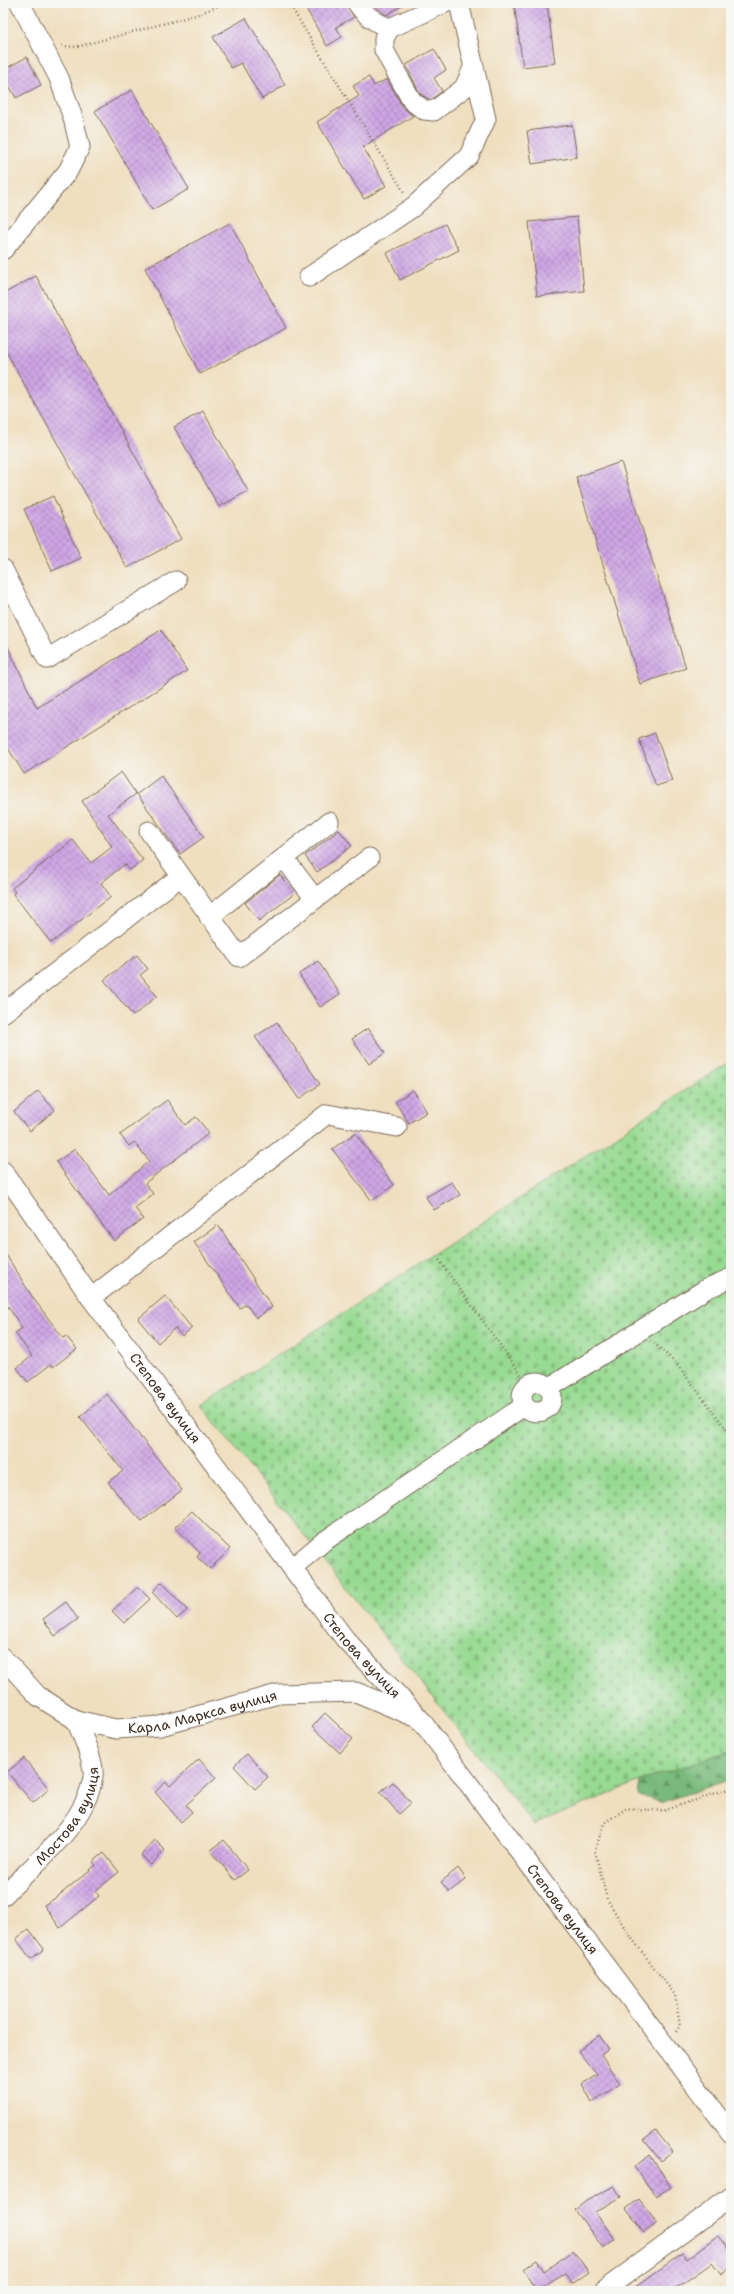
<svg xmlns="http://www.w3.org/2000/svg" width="734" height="2294" viewBox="0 0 734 2294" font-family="'Shantell Sans',sans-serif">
  <defs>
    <pattern id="forest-firs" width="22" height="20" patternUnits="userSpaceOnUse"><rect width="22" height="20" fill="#79ba7c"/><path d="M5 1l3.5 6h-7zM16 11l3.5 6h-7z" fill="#649765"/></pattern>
    <pattern id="cemetery-stones" width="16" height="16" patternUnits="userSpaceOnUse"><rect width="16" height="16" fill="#97da92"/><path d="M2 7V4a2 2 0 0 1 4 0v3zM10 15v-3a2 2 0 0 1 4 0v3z" fill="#83bb7d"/></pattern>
    <pattern id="building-cross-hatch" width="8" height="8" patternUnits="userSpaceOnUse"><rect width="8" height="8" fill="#cfa6e5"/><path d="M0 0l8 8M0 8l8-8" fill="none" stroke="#a987b9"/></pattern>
  </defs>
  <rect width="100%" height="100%" fill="#f6f6f2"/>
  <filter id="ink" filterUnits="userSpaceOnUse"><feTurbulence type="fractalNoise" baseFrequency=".025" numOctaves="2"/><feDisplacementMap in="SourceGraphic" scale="8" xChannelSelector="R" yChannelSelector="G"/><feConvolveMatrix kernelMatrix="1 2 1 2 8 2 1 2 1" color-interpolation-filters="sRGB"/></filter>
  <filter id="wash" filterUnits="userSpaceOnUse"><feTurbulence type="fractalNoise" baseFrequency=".012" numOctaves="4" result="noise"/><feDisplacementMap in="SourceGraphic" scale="16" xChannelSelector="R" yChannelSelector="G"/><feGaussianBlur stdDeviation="0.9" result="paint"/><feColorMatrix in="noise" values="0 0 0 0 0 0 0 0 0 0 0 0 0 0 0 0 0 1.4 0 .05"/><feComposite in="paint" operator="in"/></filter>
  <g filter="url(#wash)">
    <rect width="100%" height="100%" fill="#f0dfbf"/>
    <path fill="url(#forest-firs)" stroke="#5a724d" d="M731 1750V1779L663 1802 638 1796 640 1781Z"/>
    <path fill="url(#cemetery-stones)" stroke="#698258" d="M731 1061V1750L640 1781 534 1825 201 1405Z"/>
    <g id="blocks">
      <path fill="url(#building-cross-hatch)" d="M303 3H346L354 17 336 27 342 37 327 46Z
        M371 3H407L386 15Z
        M514 3H547L555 63 523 67Z
        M246 18 285 85 262 99 241 63 231 68 213 37Z
        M434 49 446 70 434 78 442 91 431 100 420 94 406 65Z
        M27 57 41 85 16 98 10 87 3 90V70Z
        M369 77 374 86 387 79 403 107 413 116 363 147 386 186 364 199 317 122 359 96 353 86Z
        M132 90 189 189 152 210 95 111Z
        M572 125 577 157 532 164 527 131Z
        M577 217 584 291 537 296 529 222Z
        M230 223 286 328 200 374 145 268Z
        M445 224 459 250 400 280 387 253Z
        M36 276 181 539 127 568 3 346V294Z
        M203 411 248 491 219 507 174 427Z
        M621 462 686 668 640 684 576 477Z
        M53 496 81 558 52 571 24 509Z
        M161 630 187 671 24 774 3 740V637L37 708Z
        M655 733 672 781 656 786 639 739Z
        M121 772 136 794 108 814 143 860 130 870 125 864 101 883 111 897 51 943 13 894 15 892 12 888 73 840 91 863 112 847 82 801Z
        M161 776 204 837 180 854 137 794Z
        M339 830 352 846 317 872 305 856Z
        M280 875 294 894 259 921 245 903Z
        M137 955 148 969 140 975 157 996 133 1016 104 980Z
        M318 961 340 994 320 1007 299 974Z
        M277 1022 320 1084 299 1099 255 1037Z
        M368 1028 385 1053 369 1064 352 1039Z
        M413 1090 427 1112 409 1123 395 1102Z
        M38 1091 55 1110 30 1131 14 1112Z
        M167 1100 185 1125 196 1117 209 1133 145 1183 153 1194 135 1208 143 1219 114 1241 56 1162 75 1149 109 1195 149 1161 134 1142 129 1146 120 1135Z
        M355 1133 394 1185 372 1201 332 1149Z
        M452 1182 460 1195 434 1210 426 1197Z
        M218 1225 272 1307 256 1318 246 1304 240 1308 194 1242Z
        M3 1250 33 1298 63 1338 66 1336 77 1349 53 1367 51 1364 28 1382 17 1368 32 1356 15 1333 22 1328 3 1299Z
        M165 1296 192 1328 182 1336 175 1328 158 1343 138 1319Z
        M107 1394 182 1490 142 1521 125 1503 108 1482 123 1471 80 1417Z
        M192 1511 230 1549 210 1569 197 1557 200 1553 175 1527Z
        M162 1582 187 1610 177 1619 152 1592Z
        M138 1587 150 1599 124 1623 112 1611Z
        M66 1602 78 1619 55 1636 43 1619Z
        M325 1713 353 1739 340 1753 312 1727Z
        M247 1754 268 1777 255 1789 234 1766Z
        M24 1758 49 1789 33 1803 7 1772Z
        M199 1759 216 1778 186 1805 192 1812 181 1822 155 1792 166 1782 170 1786Z
        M393 1782 411 1803 399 1814 380 1792Z
        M155 1840 165 1850 151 1865 141 1855Z
        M224 1840 248 1870 235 1880 210 1851Z
        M104 1853 119 1872 95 1891 99 1896 60 1928 44 1905 57 1897 96 1865 93 1862Z
        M458 1868 466 1879 449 1892 441 1882Z
        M29 1929 44 1949 31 1959 16 1939Z
        M599 2035 609 2049 601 2055 620 2084 592 2102 582 2084 597 2075 578 2051Z
        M656 2131 673 2152 661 2161 644 2140Z
        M650 2155 671 2187 656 2196 634 2167Z
        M614 2186 621 2197 595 2212 615 2239 603 2248 575 2210 586 2201Z
        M639 2199 657 2222 644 2232 626 2209Z
        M718 2236 731 2253V2267L721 2275 712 2263 672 2291H630L682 2253 687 2259Z
        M573 2251 589 2272 572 2284 565 2274 536 2291 523 2269 537 2260 544 2271Z"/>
    </g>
  </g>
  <g filter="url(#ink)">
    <use href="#blocks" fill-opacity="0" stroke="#7a6956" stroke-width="1"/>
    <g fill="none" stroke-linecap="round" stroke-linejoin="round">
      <g stroke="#7a6956" stroke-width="21">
        <g id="minor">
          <path d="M357 3C366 16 375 23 390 28L445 3"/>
          <path d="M390 28 384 38V50L412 101 424 110 434 111 464 88 474 66"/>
          <path d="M3 250 68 171 80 147 73 118 59 78 20 3"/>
          <path d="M309 277 413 207 469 156 486 119 459 3"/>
          <path d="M3 569 47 659 176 581"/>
          <path d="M149 831 239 957 369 858"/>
          <path d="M284 858 315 899"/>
          <path d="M209 917 329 822"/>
          <path d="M3 1013 181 876"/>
          <path id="s1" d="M3 1171 91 1298 345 1639 420 1719 731 2133"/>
          <path d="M91 1298 327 1114 397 1127"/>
          <circle cx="537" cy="1397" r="15"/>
          <path d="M549 1388 706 1289 731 1278"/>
          <path d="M292 1568 323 1542 524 1406"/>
          <path id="s2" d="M3 1658 38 1696 76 1720 116 1729 160 1726 278 1694 356 1692 413 1716"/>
          <path id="s3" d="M3 1896C34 1864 87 1823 93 1776 95 1761 81 1734 76 1720"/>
          <path d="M603 2291 731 2197"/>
        </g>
      </g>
      <path stroke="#7a6956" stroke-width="2.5" stroke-dasharray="1 3" stroke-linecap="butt" d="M283 3 293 10 404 192
        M62 46 76 47 196 15 226 3
        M439 1260 528 1384
        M654 1343 676 1363 731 1435
        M677 2032 680 2026 675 1995 627 1932 607 1899 595 1851 604 1823 627 1808 663 1811 731 1788"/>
      <use href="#minor" stroke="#fff" stroke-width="19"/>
    </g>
  </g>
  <g text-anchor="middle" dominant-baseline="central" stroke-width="4" stroke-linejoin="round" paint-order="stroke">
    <g font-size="14" fill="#3b2a1e" stroke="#f6f6f2">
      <text stroke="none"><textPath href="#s1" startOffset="279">Степова вулиця</textPath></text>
      <text stroke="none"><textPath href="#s1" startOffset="603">Степова вулиця</textPath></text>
      <text stroke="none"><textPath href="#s2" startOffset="226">Карла Маркса вулиця</textPath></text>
      <text stroke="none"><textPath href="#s3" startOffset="105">Мостова вулиця</textPath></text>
      <text stroke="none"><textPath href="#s1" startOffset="927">Степова вулиця</textPath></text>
    </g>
  </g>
  <rect width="734" height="2294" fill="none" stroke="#f6f6f2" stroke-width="16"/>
</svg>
